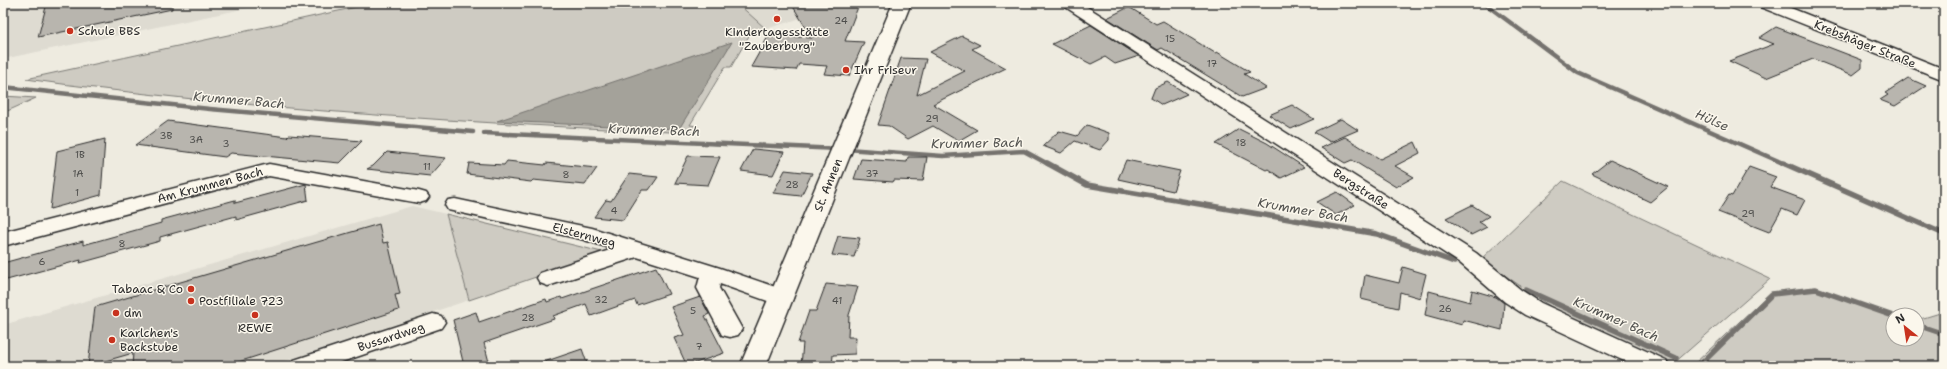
<svg xmlns="http://www.w3.org/2000/svg" width="1947" height="369" viewBox="0 0 1947 369" font-family="'Shantell Sans',sans-serif">
  <rect width="100%" height="100%" fill="#eeebe0"/>
  <filter id="ink" filterUnits="userSpaceOnUse"><feTurbulence type="fractalNoise" baseFrequency=".025" numOctaves="2"/><feDisplacementMap in="SourceGraphic" scale="8" xChannelSelector="R" yChannelSelector="G"/><feConvolveMatrix kernelMatrix="1 2 1 2 8 2 1 2 1" color-interpolation-filters="sRGB"/></filter>
  <g filter="url(#ink)">
    <path fill="#dedbd1" d="M3 3H272L3 59Z
      M736 3H849L766 29Z
      M412 206 446 214 469 300 271 366H3V325Z"/>
    <path fill="#cecbc2" stroke="#7c7b76" d="M375 3H737L766 29 750 34 731 67H725L690 125 698 126 693 133C526 126 360 116 193 99 137 93 81 87 26 79Z
      M3 96 36 98 3 113Z
      M1563 181 1770 279 1673 364 1557 311 1481 259Z
      M446 214 606 253 469 300Z
      M1816 289 1893 317V339H1917V320L1940 313 1944 304V366H1692L1770 293Z"/>
    <path fill="#a4a29a" stroke="#74726e" d="M732 42 679 129 497 121Z"/>
    <g fill="none" stroke-linecap="round" stroke-linejoin="round">
      <path stroke="#74726e" stroke-width="4.5" d="M1484 3 1578 73 1785 164
        M3 87 210 109 473 132
        M484 133 838 149
        M846 149 943 156 1024 151 1048 164"/>
      <path stroke="#74726e" stroke-width="5.5" d="M1047 163 1087 185 1377 234 1454 262
        M1783 163 1944 234
        M1526 290 1676 358
        M1917 325 1941 333
        M1699 366 1772 294 1816 289 1893 316"/>
    </g>
    <path fill="#b8b5ae" stroke="#2b2b2b" d="M47 3H172V9L38 37Z
      M791 3H842L841 6 858 7 845 41 864 42 849 76 824 74 827 66 799 64 796 70 751 67 769 35 812 38Z
      M1129 7 1156 24 1163 21 1215 53 1217 52 1250 72 1244 74 1266 88 1242 97 1162 48 1158 50 1107 18Z
      M1091 25 1139 56 1115 64 1105 57 1091 64 1052 44Z
      M1776 27 1862 60V68L1853 75 1813 59 1766 78 1729 61 1774 44 1759 38Z
      M962 36 980 45 972 49 1006 68 933 104 977 130 958 141 933 126 908 139 889 126 878 125 901 58 926 59 917 95 965 71 930 52Z
      M1908 78 1926 86 1895 106 1880 100 1888 95 1885 93Z
      M1168 82 1187 94 1162 105 1151 98 1155 88Z
      M1292 105 1314 119 1291 129 1269 115Z
      M1341 119 1358 130 1330 142 1314 132Z
      M168 121 287 137 289 135 362 141 340 163 231 153 225 157 135 145Z
      M1087 125 1109 133V140L1100 150 1075 141 1061 153 1043 146 1059 131 1077 136Z
      M1239 129 1267 143 1304 167 1281 178 1268 169 1266 170 1216 144Z
      M1345 137 1380 159 1415 142 1420 153 1395 166 1414 177 1396 187 1352 160 1345 163 1321 148Z
      M105 139 101 195 50 209 57 151Z
      M753 149 784 152 773 175 741 171Z
      M387 152 427 156 446 158 430 176 367 169 373 166Z
      M688 156 720 157 708 185 675 183Z
      M908 157H927L923 181 894 180 893 182 854 179 861 159 907 162Z
      M1126 160 1180 171 1173 191 1118 179Z
      M1610 160 1668 187 1650 202 1592 174Z
      M507 161 545 165 546 163 597 168 585 185 533 180 531 182 467 174 469 163 504 165Z
      M1749 167 1776 177 1770 187 1805 200 1797 215 1782 209 1769 232 1718 212 1729 195 1732 196Z
      M785 170 812 173 801 196 773 193Z
      M629 174 658 177 649 190H642L623 220 594 217 606 200 611 201Z
      M306 184 308 200 236 220V216L160 237V241L80 263 81 260 3 281V263L83 241V245L161 223V220L235 200V203Z
      M1337 192 1355 205 1336 215 1317 202Z
      M1472 205 1489 216 1479 222 1487 227 1471 235 1446 218Z
      M379 224 383 243 388 242 400 294 395 295 399 310 226 366H132L133 353 88 366 95 307Z
      M838 236 860 238 854 257 832 255Z
      M656 267 669 294 637 305 635 300 591 316 586 304 553 316 554 319 484 343 490 366H464L453 320 476 312 479 322 546 299 547 302 561 297 562 299Z
      M1403 267 1426 274 1420 298 1400 292 1398 308 1361 299 1365 275 1399 283Z
      M826 284 858 287 849 315 848 337H856L855 354 833 355 832 366H801L803 343H798L809 311H816Z
      M1472 290 1496 297 1504 303 1502 330 1463 320 1462 325 1425 315 1429 291 1470 302Z
      M700 297 709 314 705 316 724 353 687 366 674 338 684 335 671 307Z
      M582 349 588 366H539L538 364Z"/>
    <g fill="none" stroke-linecap="round" stroke-linejoin="round">
      <g stroke="#2b2b2b" stroke-width="3">
        <path id="minor" d="M1062 3H1081L1476 253 1521 290 1541 303 1666 360 1669 366H1635L1525 315 1505 302 1460 263 1064 6Z
          M1756 3H1778L1944 69V80L1758 6Z
          M269 164 419 191 426 193 429 197 426 201 419 203 269 176 3 246V232Z
          M455 199 592 228 720 268 790 292 793 298 790 304 782 306 720 284 719 288 742 329 738 335 730 337 722 335 697 288 700 277 637 257 548 286 540 283 537 278 540 273 613 249 581 239 448 210 445 205 448 200Z
          M433 314 441 316 445 322 441 328 330 366H291L294 360Z"/>
      </g>
      <g stroke="#2b2b2b" stroke-width="3">
        <path id="major" d="M893 3H911L766 366H740Z"/>
      </g>
      <use href="#minor" fill="#fbf7ec" fill-rule="evenodd"/>
      <use href="#major" fill="#fbf7ec" fill-rule="evenodd"/>
    </g>
  </g>
  <g fill="#c8321e" stroke="#fbf7ec" stroke-width="1.5">
    <circle cx="777" cy="19" r="4"/>
    <circle cx="70" cy="31" r="4"/>
    <circle cx="846" cy="70" r="4"/>
    <circle cx="191" cy="289" r="4"/>
    <circle cx="191" cy="301" r="4"/>
    <circle cx="116" cy="313" r="4"/>
    <circle cx="255" cy="315" r="4"/>
    <circle cx="112" cy="340" r="4"/>
  </g>
  <g text-anchor="middle" dominant-baseline="central" stroke-width="3" stroke-linejoin="round" paint-order="stroke">
    <g font-size="10" fill="#4e4e4c">
      <text x="841" y="20">24</text>
      <text x="1170" y="38">15</text>
      <text x="1212" y="63">17</text>
      <text x="932" y="118">29</text>
      <text x="166" y="135">3B</text>
      <text x="196" y="139">3A</text>
      <text x="1241" y="142">18</text>
      <text x="226" y="143">3</text>
      <text x="80" y="154">1B</text>
      <text x="427" y="166">11</text>
      <text x="78" y="173">1A</text>
      <text x="872" y="173">37</text>
      <text x="566" y="174">8</text>
      <text x="792" y="184">28</text>
      <text x="77" y="192">1</text>
      <text x="614" y="210">4</text>
      <text x="1748" y="213">29</text>
      <text x="122" y="243">8</text>
      <text x="42" y="261">6</text>
      <text x="601" y="299">32</text>
      <text x="837" y="300">41</text>
      <text x="1445" y="308">26</text>
      <text x="693" y="310">5</text>
      <text x="528" y="317">28</text>
      <text x="699" y="346">7</text>
    </g>
    <g font-size="12" fill="#2b2b2b" stroke="#fbf7ec" text-anchor="start">
      <text x="78" y="31">Schule BBS</text>
      <text x="777" y="32" text-anchor="middle">Kindertagesstätte<tspan x="777" dy="14">"Zauberburg"</tspan></text>
      <text x="854" y="70">Ihr Friseur</text>
      <text x="183" y="289" text-anchor="end">Tabaac &amp; Co</text>
      <text x="199" y="301">Postfiliale 723</text>
      <text x="124" y="313">dm</text>
      <text x="255" y="328" text-anchor="middle">REWE</text>
      <text x="120" y="333">Karlchen's<tspan x="120" dy="14">Backstube</tspan></text>
    </g>
    <g font-size="12" fill="#2b2b2b" stroke="#fbf7ec">
      <text transform="translate(1865 44) rotate(22)">Krebshäger Straße</text>
      <text transform="translate(210 185) rotate(-15)">Am Krummen Bach</text>
      <text transform="translate(828 185) rotate(-68)">St. Annen</text>
      <text transform="translate(1361 189) rotate(33)">Bergstraße</text>
      <text transform="translate(584 235) rotate(15)">Elsternweg</text>
      <text transform="translate(391 337) rotate(-18)">Bussardweg</text>
    </g>
    <g font-size="13" font-style="italic" fill="#555552" stroke="#fbf7ec">
      <text transform="translate(239 100) rotate(5)">Krummer Bach</text>
      <text transform="translate(1712 120) rotate(24)">Hülse</text>
      <text transform="translate(654 130) rotate(2)">Krummer Bach</text>
      <text transform="translate(977 143) rotate(-1)">Krummer Bach</text>
      <text transform="translate(1303 210) rotate(10)">Krummer Bach</text>
      <text transform="translate(1616 319) rotate(24)">Krummer Bach</text>
    </g>
  </g>
  <rect width="1947" height="369" fill="none" stroke="#fbf7ec" stroke-width="16"/>
  <rect x="8" y="8" width="1931" height="353" fill="none" stroke="#2b2b2b" stroke-width="1.5" filter="url(#ink)"/>
  <g transform="translate(1905 327) rotate(330)"><circle r="19" fill="#fbf7ec" stroke="#a8a59f"/>
  <path d="M0-3L7 15L0 10L-7 15Z" fill="#c8321e"/>
  <text y="-6" font-size="11" font-weight="bold" text-anchor="middle" fill="#2b2b2b">N</text>
  </g>
</svg>
